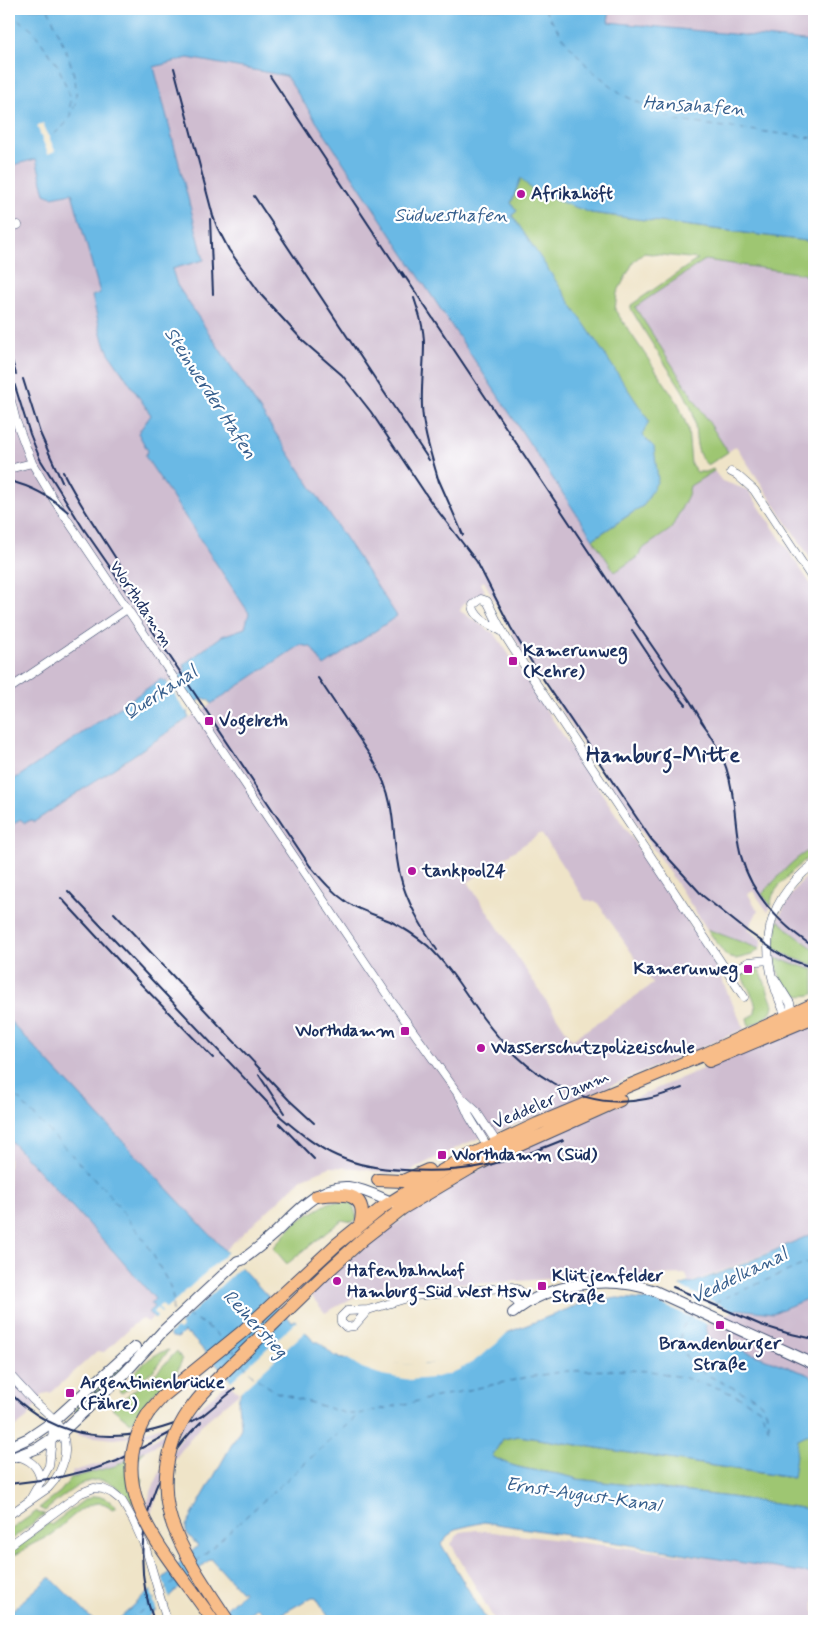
<svg xmlns="http://www.w3.org/2000/svg" width="823" height="1630" viewBox="0 0 823 1630" font-family="Mynerve,sans-serif">
  <rect width="100%" height="100%" fill="#fff"/>
  <filter id="ink" filterUnits="userSpaceOnUse"><feTurbulence type="fractalNoise" baseFrequency=".02" numOctaves="2"/><feDisplacementMap in="SourceGraphic" scale="10" xChannelSelector="R" yChannelSelector="G"/><feConvolveMatrix kernelMatrix="1 2 1 2 8 2 1 2 1" color-interpolation-filters="sRGB"/></filter>
  <filter id="wash" filterUnits="userSpaceOnUse"><feTurbulence type="fractalNoise" baseFrequency=".0096" numOctaves="4" result="noise"/><feDisplacementMap in="SourceGraphic" scale="20" xChannelSelector="R" yChannelSelector="G"/><feGaussianBlur stdDeviation="1.12" result="paint"/><feColorMatrix in="noise" values="0 0 0 0 0 0 0 0 0 0 0 0 0 0 0 0 0 1.4 0 .05"/><feComposite in="paint" operator="in"/></filter>
  <g filter="url(#wash)">
    <rect width="100%" height="100%" fill="#efe4c8"/>
    <path fill="#cfbdd0" fill-rule="evenodd" d="M610 9H814V42L607 22Z
      M188 58 286 76 615 572 641 550 671 529 688 495 690 486 714 471 722 481 748 490 814 589V848L808 850 766 900 771 906 768 912 753 891 748 894 758 911 748 929 762 940 760 949 707 929 521 650 484 581 481 583 485 591 463 604 460 611 495 634 502 644 712 958 744 1029 582 1098 467 1143 427 1162 407 1173H384L357 1168 330 1167 303 1178 225 1250 9 1020V828L20 819 31 820 34 822 300 645 311 646 324 666 177 285 172 269 203 260 154 67ZM541 833 585 900 597 902 653 984 572 1040 468 882Z
      M9 150 13 165 36 159 52 197 72 192 100 293 92 295 102 337 109 353 151 415 148 451 145 456 249 613 245 628 222 636 184 663 185 672 169 683 161 679 9 783Z
      M705 260 804 274 814 289V564L736 446 728 452 634 307Z
      M814 870V949L795 935 778 920 786 903 798 885Z
      M774 948 793 958 814 965V970L775 958Z
      M814 1021V1233L743 1263 689 1283 686 1274 653 1275 651 1281 629 1276 604 1275 492 1283 390 1284 358 1295 325 1313 309 1293 366 1245 400 1221 426 1202 511 1151Z
      M9 1139 115 1253 156 1300 154 1306 148 1312 153 1317 148 1322 143 1319 134 1324 104 1352 97 1351 52 1392 43 1394 27 1418 9 1432Z
      M814 1296V1380L810 1375 708 1338 706 1324 737 1309 773 1313Z
      M229 1383 239 1393 200 1426 174 1460 163 1480 147 1524 141 1522 152 1489 162 1468 187 1429 115 1466 71 1478 73 1471 107 1462 143 1445 169 1431 168 1428 147 1435 113 1439 77 1435 79 1430 99 1433 124 1434 150 1430 173 1422 188 1414 202 1405Z
      M477 1530 814 1571V1621H495L451 1544 460 1532Z"/>
    <path fill="#9ec672" stroke="#5c7a68" d="M521 177 591 213 814 242V289L804 274 705 260 635 307 728 452 708 465C691 453 699 426 691 408 684 390 672 375 662 359 651 342 641 326 631 309V305L698 259 644 253 634 261 617 293 615 310 678 403 688 429 691 464 697 472H706L713 469 714 471 690 486 688 495 671 529 641 550 639 556 615 572 593 539 644 505 642 435 512 215 517 211 511 203Z
      M814 848V853C805 859 774 887 772 898 771 901 772 904 771 906L762 894C778 878 793 857 814 848Z
      M778 920 795 935 814 949V965L793 958 774 948Z
      M707 929 760 949 752 955 736 959 730 958 724 953Z
      M775 958 814 970V994C786 1002 780 981 775 958Z
      M754 969 760 972 762 975 773 1005C772 1017 759 1022 749 1026L747 1018 754 1015C760 1003 747 988 742 976L748 970Z
      M330 1202H352L357 1218 353 1222 342 1220 287 1264 273 1248 296 1222Z
      M169 1350 154 1370 122 1393 119 1391C133 1376 147 1354 169 1350Z
      M177 1351 182 1360 177 1372 152 1395 131 1423 112 1408 157 1372Z
      M133 1355 134 1356 124 1368 78 1412 75 1410Z
      M814 1431V1458L809 1492 814 1497V1510L731 1497 577 1479C547 1469 519 1473 492 1456L503 1439 519 1436 792 1478 798 1438Z
      M144 1451 135 1463 136 1473 143 1479 133 1504C101 1460 77 1485 45 1511L39 1508 60 1492 71 1478 115 1466Z
      M95 1496 104 1497 117 1507 112 1509C93 1489 66 1525 50 1535 44 1539 36 1542 29 1546 22 1550 17 1557 9 1554V1552L49 1523 51 1525 84 1500Z
      M37 1511 38 1513 45 1514 9 1541V1531Z"/>
    <path fill="#6bb9e5" stroke="#4374a2" d="M9 9H610L608 22 814 42V242L591 213 534 192 521 178 511 203 517 211 512 215 649 421 642 435 654 447 658 480 644 505 593 539 286 76 188 58 154 67 204 260 172 269 177 285 397 616 324 666 311 647 300 645 211 704 209 700 203 698 188 708 187 714 189 718 34 822 31 820 25 823 20 819 9 828V783L161 679 169 683 185 672 184 664 222 636 245 628 249 613 145 456 148 451 138 433 151 415 109 353 102 337 92 296 100 293 72 193 52 197 45 194 36 159 13 165 9 150Z
      M9 1020 292 1322 295 1320 314 1342H319L334 1356 357 1361 419 1366 444 1362 499 1336 578 1305 617 1298 648 1300 688 1283 690 1284 744 1264 814 1233V1296L773 1313 737 1309 706 1324 708 1338 810 1375 814 1380V1431L798 1439 793 1478 519 1436 503 1439 492 1456C519 1473 548 1469 577 1479L731 1497 814 1510V1574L484 1522 455 1529 441 1544 487 1621H331L316 1597H312L269 1621 257 1607 241 1621H213L244 1592 243 1590 241 1592 213 1561 212 1559H210L144 1621H117L198 1546 186 1532V1526L241 1428C242 1415 234 1405 241 1392L189 1334 187 1335 184 1332 178 1338 172 1337 148 1312 154 1307 151 1303 155 1299 115 1253 9 1139Z
      M50 1577 94 1621H9V1613Z"/>
    <path fill="#efe4c8" d="M43 123 55 151 48 154 37 126Z
      M177 677 196 705 186 712 167 683Z
      M229 1251 245 1268 242 1266 180 1324 182 1327 179 1330 176 1328 167 1336 153 1321 157 1317 153 1312 157 1308 161 1313 162 1312 158 1307 162 1304 166 1309Z
      M676 1285 734 1311 707 1324 647 1298Z
      M297 1321 306 1331 239 1393 229 1383Z
      M510 1330 495 1345 473 1362 453 1373 432 1378 410 1380 382 1375 362 1368 341 1355 402 1364 425 1365 445 1360 498 1334Z
      M162 1576 170 1601 157 1612 150 1587Z"/>
    <g fill="none" stroke-linecap="round" stroke-linejoin="round">
      <path stroke="#375f8d" stroke-width="1" stroke-dasharray="6 5" stroke-linecap="butt" d="M48 9C53 19 57 30 62 41 77 76 89 114 49 137
        M544 9 563 38 589 68 623 95 677 121 814 138
        M9 14 31 28 58 66 70 96V113
        M9 1089 106 1191 146 1242 170 1286 173 1299 172 1315
        M705 1308 722 1299 814 1260
        M186 1316C201 1320 211 1329 222 1339
        M231 1347 236 1354
        M243 1363 253 1376 276 1392 348 1414H357
        M196 1562 359 1414 528 1377 567 1371 625 1370 651 1371 686 1378 721 1389 743 1399 759 1408 764 1416 769 1430C770 1418 766 1406 756 1399 752 1396 747 1394 742 1392 722 1382 690 1371 681 1347 680 1344 681 1339 681 1335 681 1327 688 1318 695 1314
        M162 1592 176 1580
        M130 1621 156 1598"/>
    </g>
  </g>
  <g filter="url(#ink)">
    <g fill="none" stroke-linecap="round" stroke-linejoin="round">
      <g stroke="#3b4a6e" stroke-width="9">
        <path id="minor" d="M9 227 18 225
          M9 393 16 421 32 463 54 500 390 999 461 1098 469 1116 490 1151
          M9 469 32 463
          M731 472 737 475 754 490 814 581
          M503 632C493 626 474 619 473 605L481 599 487 601C491 608 494 616 498 623 505 637 514 650 522 662L744 997
          M9 689 127 609
          M729 973 749 962 768 960
          M775 979 790 1003 793 1017
          M788 1020C759 960 757 907 814 864
          M464 1100 476 1111 499 1146
          M499 1289 509 1293 521 1307
          M368 1310 354 1326 346 1327 341 1322V1317L347 1311 368 1310 414 1296 512 1287 519 1290 530 1301
          M9 1374C17 1383 25 1391 33 1400 40 1407 49 1413 55 1421 72 1442 66 1470 48 1488L9 1515
          M17 1456C31 1460 38 1466 41 1481
          M31 1498 49 1466 54 1420
          M9 1546 81 1493 94 1488 103 1489 112 1493 122 1501 133 1520 146 1549 167 1621"/>
      </g>
      <g stroke="#3b4a6e" stroke-width="12">
        <path id="tertiary" d="M513 1313C550 1282 611 1275 655 1291L814 1364
          M9 1447 29 1438 51 1423 135 1347
          M9 1458 17 1456 38 1448 62 1432 124 1374 162 1332 238 1261 242 1260C253 1252 264 1243 275 1233 294 1215 318 1185 348 1187 365 1189 381 1198 396 1204"/>
      </g>
      <g stroke="#3b4a6e" stroke-width="14">
        <path id="primary" d="M709 1061 814 1017
          M378 1180 403 1181 428 1170
          M317 1196C342 1193 369 1191 360 1225
          M223 1373 328 1271 363 1239 403 1208 469 1169 493 1157 620 1100
          M149 1412 162 1397 242 1332 337 1244 383 1207 410 1190 460 1160 488 1147 537 1124 705 1054 814 1004"/>
      </g>
      <use href="#minor" stroke="#fff" stroke-width="8"/>
      <use href="#tertiary" stroke="#fff" stroke-width="10"/>
      <use href="#primary" stroke="#f8bd89" stroke-width="12"/>
      <path stroke="#1b2f5e" stroke-width="2" d="M174 68 213 216 217 227 229 250 262 296 304 342 342 375 371 412 431 502 477 562 511 628 531 661 651 839 703 896 747 931 778 953 788 959 814 968
        M270 76 404 278
        M254 196 429 460
        M210 219 213 294
        M402 272 639 627 690 701 705 726
        M414 298C419 313 424 328 424 344 424 365 421 385 422 406 423 432 432 457 439 482
        M9 351 16 374
        M9 367 30 434 40 459 83 528 110 567 310 866C322 880 333 893 348 903 361 911 376 915 390 921 404 928 416 936 428 946 450 967 465 993 483 1018 522 1070 577 1113 646 1099 658 1097 671 1092 682 1088
        M23 379 40 433 62 482
        M63 472C86 518 119 557 142 604
        M437 476 463 535
        M9 481C31 486 51 497 68 512
        M632 630 663 677 686 705
        M318 678 373 760C381 774 387 787 390 803 395 826 394 851 400 875 406 901 422 927 437 950
        M701 721C721 746 731 775 734 806 736 823 737 840 741 856 752 896 781 925 814 947
        M68 891 281 1117C298 1131 316 1147 337 1156 359 1166 380 1169 404 1170 466 1174 505 1164 563 1140
        M61 898 134 977 213 1058
        M114 913 289 1100 314 1123
        M259 1075 284 1113
        M279 1123 314 1159
        M673 1287 761 1325 787 1333 814 1339
        M9 1392C58 1442 119 1446 182 1421
        M9 1484 56 1478 94 1469 117 1461 202 1416 235 1389
        M154 1621C128 1552 147 1472 201 1422"/>
      <g stroke="#3b4a6e" stroke-width="14" stroke-linecap="butt">
        <path id="primary-bridge" d="M223 1373C213 1383 202 1393 194 1404 165 1441 157 1490 176 1533 189 1564 210 1593 228 1621
          M149 1412C97 1492 172 1558 213 1621"/>
      </g>
      <use href="#primary-bridge" stroke="#f8bd89" stroke-width="12"/>
    </g>
  </g>
  <g fill="#b5179e" stroke="#fff" stroke-width="2">
    <circle cx="521" cy="194" r="5"/>
    <rect x="508" y="656" width="10" height="10" rx="2.5"/>
    <rect x="204" y="716" width="10" height="10" rx="2.5"/>
    <circle cx="412" cy="871" r="5"/>
    <rect x="743" y="964" width="10" height="10" rx="2.5"/>
    <rect x="400" y="1026" width="10" height="10" rx="2.5"/>
    <circle cx="481" cy="1048" r="5"/>
    <rect x="437" y="1150" width="10" height="10" rx="2.5"/>
    <circle cx="337" cy="1281" r="5"/>
    <rect x="537" y="1281" width="10" height="10" rx="2.5"/>
    <rect x="715" y="1320" width="10" height="10" rx="2.5"/>
    <rect x="65" y="1388" width="10" height="10" rx="2.5"/>
  </g>
  <g text-anchor="middle" dominant-baseline="central" stroke-width="4.5" stroke-linejoin="round" paint-order="stroke">
    <g font-size="18" font-weight="bold" fill="#1b2f5e" stroke="#fff" text-anchor="start">
      <text x="531" y="194">Afrikahöft</text>
      <text x="523" y="651">Kamerunweg<tspan x="523" dy="21">(Kehre)</tspan></text>
      <text x="219" y="721">Vogelreth</text>
      <text x="422" y="871">tankpool24</text>
      <text x="738" y="969" text-anchor="end">Kamerunweg</text>
      <text x="395" y="1031" text-anchor="end">Worthdamm</text>
      <text x="491" y="1048">Wasserschutzpolizeischule</text>
      <text x="452" y="1155">Worthdamm (Süd)</text>
      <text x="347" y="1271">Hafenbahnhof<tspan x="347" dy="21">Hamburg-Süd West Hsw</tspan></text>
      <text x="552" y="1276">Klütjenfelder<tspan x="552" dy="21">Straße</tspan></text>
      <text x="720" y="1344" text-anchor="middle">Brandenburger<tspan x="720" dy="21">Straße</tspan></text>
      <text x="80" y="1383">Argentinienbrücke<tspan x="80" dy="21">(Fähre)</tspan></text>
    </g>
    <g font-size="18" fill="#1b2f5e" stroke="#fff">
      <text transform="translate(141 604) rotate(56)">Worthdamm</text>
      <text transform="translate(551 1100) rotate(-23)">Veddeler Damm</text>
    </g>
    <g font-size="19" font-style="italic" fill="#375f8d" stroke="#fff">
      <text transform="translate(694 106) rotate(4)">Hansahafen</text>
      <text x="451" y="215">Südwesthafen</text>
      <text transform="translate(210 393) rotate(57)">Steinwerder Hafen</text>
      <text transform="translate(160 693) rotate(-33)">Querkanal</text>
      <text transform="translate(739 1276) rotate(-26)">Veddelkanal</text>
      <text transform="translate(255 1324) rotate(47)">Reiherstieg</text>
      <text transform="translate(583 1495) rotate(8)">Ernst-August-Kanal</text>
    </g>
    <g font-size="22" font-weight="bold" fill="#1b2f5e" stroke="#fff">
      <text x="663" y="756">Hamburg-Mitte</text>
    </g>
  </g>
  <rect width="823" height="1630" fill="none" stroke="#fff" stroke-width="30"/>
</svg>
